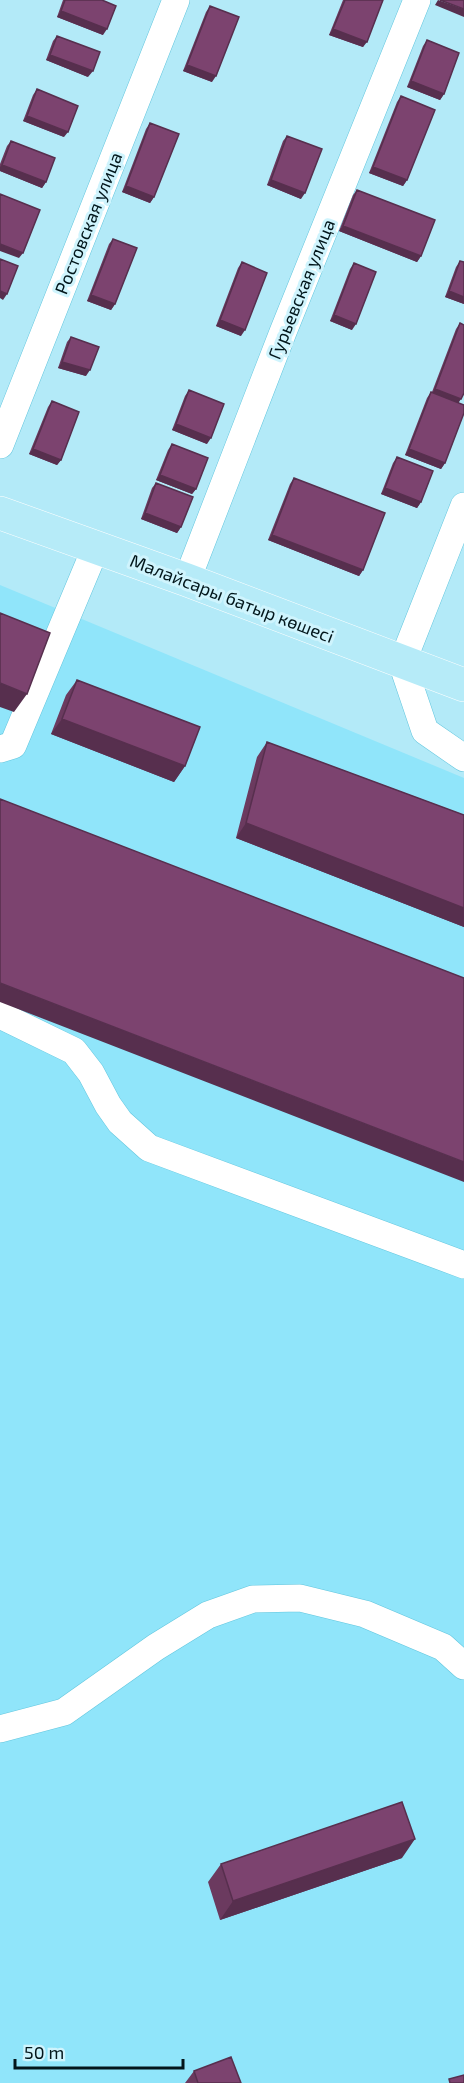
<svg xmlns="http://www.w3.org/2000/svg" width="464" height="2083" viewBox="0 0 464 2083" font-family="'Exo 2',sans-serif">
  <rect width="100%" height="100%" fill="#b3eaf8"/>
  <path fill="#90e5fa" d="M0 585 464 778V2083H0Z"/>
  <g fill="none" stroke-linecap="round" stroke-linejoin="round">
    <g stroke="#62c6de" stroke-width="28">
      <path id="minor" d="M0 445 176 0
        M464 506 402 663 425 731 464 758
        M187 580 283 332 417 0
        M0 749 13 745 96 547
        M0 1015 74 1051 91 1073 108 1105 120 1122 149 1148 464 1265
        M0 1729 64 1712 156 1647 208 1615 253 1599 300 1598 365 1614 443 1647 464 1666"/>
    </g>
    <g stroke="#fff" stroke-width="34">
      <path id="major" d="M0 513 187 580 464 685"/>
    </g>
    <use href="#minor" stroke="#fff" stroke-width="27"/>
    <use href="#major" stroke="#b6ebf8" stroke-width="33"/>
  </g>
  <path fill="#6b3a5f" d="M63 0H102L103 35 57 17Z
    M343 0H383L363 47 329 35Z
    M210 6 212 82 183 71 206 12Z
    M57 36 88 77 46 60 53 41Z
    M427 40 444 94 440 100 407 87 423 46Z
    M37 89 64 137 23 121 33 95Z
    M401 96 407 180 403 186 369 173 397 102Z
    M150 123 154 197 150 203 122 192 146 129Z
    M287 136 301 199 267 185 283 141Z
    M11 141 46 182 42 188 0 171V164L7 146Z
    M357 190 421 256 417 262 339 231 353 195Z
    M113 239 115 304 111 310 87 301 109 244Z
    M460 261 464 304 445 297 456 267Z
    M242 262 241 336 216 326 238 268Z
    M354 263 352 330 330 321 350 269Z
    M460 323 459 403 445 463 441 469 405 455 427 398 431 392H432L456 329Z
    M71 337 86 376 58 368 67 342Z
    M189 390 207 444 172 430 185 396Z
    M52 401 61 460 57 465 29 454 48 407Z
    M172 444 196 489 192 494 156 480 168 450Z
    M397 457 421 502 417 508 381 494 393 463Z
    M294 478 363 570 359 576 268 540 290 484Z
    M156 483 181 527 177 533 141 519 152 488Z
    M77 680 185 766 174 782 51 734 66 695Z
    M267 742 464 815V927L236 838 257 757Z
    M402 1858 220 1920 208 1882 221 1864Z
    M194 2071 241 2083H185Z"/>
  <path fill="#572f4e" d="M438 0 464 9V17L435 5Z
    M61 11 107 29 103 35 57 17Z
    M333 29 367 42 363 47 329 35Z
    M50 55 93 71 88 77 46 60Z
    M187 65 216 76 212 82 183 71Z
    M411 81 444 94 440 100 407 87Z
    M27 116 68 132 64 137 23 121Z
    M2 165 46 182 42 188 0 171V167Z
    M373 167 407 180 403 186 369 173Z
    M271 180 305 193 301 199 267 185Z
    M126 186 154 197 150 203 122 192Z
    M343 226 421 256 417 262 339 231Z
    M0 244 23 253 19 258 0 251Z
    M0 291 7 294 3 300 0 298Z
    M449 291 464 297V304L445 297Z
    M91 295 115 304 111 310 87 301Z
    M334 315 356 324 352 330 330 321Z
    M220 320 245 330 241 336 216 326Z
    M62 362 90 370 86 376 58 368Z
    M435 389 461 399 457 405 431 395Z
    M176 424 211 438 207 444 172 430Z
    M33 449 61 460 57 465 29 454Z
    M409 449 445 463 441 469 405 455Z
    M160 475 196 489 192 494 156 480Z
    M385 488 421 502 417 508 381 494Z
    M145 513 181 527 177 533 141 519Z
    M272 535 363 570 359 576 268 540Z
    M0 683 27 694 14 712 0 707Z
    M62 719 185 766 174 782 51 734Z
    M246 823 464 908V927L236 838Z
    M0 983 464 1162V1182L0 1002Z
    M415 1839 402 1858 220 1920 233 1901Z"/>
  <path fill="#7c436f" stroke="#572f4e" stroke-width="1.5" d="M65 0H102L116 6 107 29 61 11Z
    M345 0H383L367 42 333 29Z
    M440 0H464V9Z
    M210 6 239 17 216 76 187 65Z
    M57 36 100 52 93 71 50 55Z
    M427 40 459 53 444 94 411 81Z
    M37 89 78 106 68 132 27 116Z
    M401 96 435 110 407 180 373 167Z
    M150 123 179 134 154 197 126 186Z
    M287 136 322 149 305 193 271 180Z
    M11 141 55 158 46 182 2 165Z
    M357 190 435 220 421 256 343 226Z
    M0 194 40 210 23 253 0 244Z
    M113 239 137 248 115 304 91 295Z
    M0 259 18 266 7 294 0 291Z
    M460 261 464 262V297L449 291Z
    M242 262 267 273 245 330 220 320Z
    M354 263 376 272 356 324 334 315Z
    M460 323 464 325V393L461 399 435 389Z
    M71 337 99 347 90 370 62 362Z
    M189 390 224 404 211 438 176 424Z
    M431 392 464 405V413L445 463 409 449Z
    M52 401 79 412 61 460 33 449Z
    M172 444 208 458 196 489 160 475Z
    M397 457 433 471 421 502 385 488Z
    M294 478 385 513 363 570 272 535Z
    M156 483 193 497 181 527 145 513Z
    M0 613 50 633 27 694 0 683Z
    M77 680 200 727 185 766 62 719Z
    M267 742 464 815V908L246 823Z
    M0 799 464 978V1162L0 983Z
    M402 1802 415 1839 233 1901 221 1864Z
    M231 2057 241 2083H198L194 2071Z
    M464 2075V2083H450L449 2079Z"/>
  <g text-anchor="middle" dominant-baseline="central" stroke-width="6" stroke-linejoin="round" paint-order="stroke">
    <g font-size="18" fill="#02161b" stroke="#cff4fd">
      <text transform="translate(88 223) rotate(-68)">Ростовская улица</text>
      <text transform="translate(301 289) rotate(-68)">Гурьевская улица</text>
      <text transform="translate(232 598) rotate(21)">Малайсары батыр көшесі</text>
    </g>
  </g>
  <path d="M15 2059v9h168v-9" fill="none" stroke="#02161b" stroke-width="3"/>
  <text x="24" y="2059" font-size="18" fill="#02161b" stroke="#cff4fd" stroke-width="4.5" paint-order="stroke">50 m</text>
</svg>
